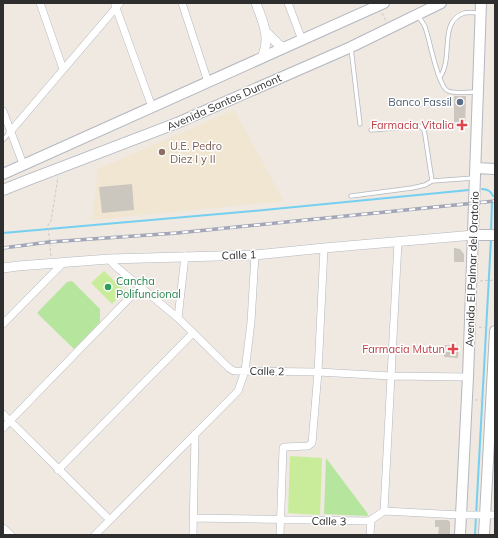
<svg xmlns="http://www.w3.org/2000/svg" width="498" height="538" viewBox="0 0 498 538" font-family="Mulish,sans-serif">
  <rect width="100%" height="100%" fill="#efe9e1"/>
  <path fill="#f0e6d1" d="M234 110 284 201 92 220 98 169Z"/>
  <path fill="#b6e59e" d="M72 281 100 309V322L74 349 37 313 67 282Z
    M326 458 368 514 367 516 324 514Z"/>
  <path fill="#c9ec9a" d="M104 271 125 291 112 304 91 283Z
    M290 456 322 458 320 515 288 513Z"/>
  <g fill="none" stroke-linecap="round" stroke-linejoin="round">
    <path stroke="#75cff0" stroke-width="2" d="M482 189C487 189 491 191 493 196
      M491 232 492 202
      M3 233 264 210 469 190
      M475 535 491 239"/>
  </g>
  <path fill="#cbc7bf" d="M454 96H466L465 128H454Z
    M132 184 134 210 102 213 99 187Z
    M454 248 460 249 464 254V262H454Z
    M445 345 459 346 458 358 444 357Z
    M435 520H448L450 522V535H438L439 527H435Z"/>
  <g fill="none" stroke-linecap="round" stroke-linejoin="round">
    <g stroke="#b4b7c1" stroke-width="5">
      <path id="service" d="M418 16C421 20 425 25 426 30 430 41 438 87 448 91 456 94 468 92 476 92
        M351 48 360 124
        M440 77C454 57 438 22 464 13 469 12 475 13 480 13
        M371 130 420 126 424 130 425 135 432 181
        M3 140 10 132
        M351 196 412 188 425 185 432 181 474 178"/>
    </g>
    <g stroke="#b4b7c1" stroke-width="8">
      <path id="minor" d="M40 3 63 69
        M182 3 208 82
        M288 3 302 40
        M115 5 152 107
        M3 111 23 164
        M10 132 120 3
        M109 259 114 265 178 318 229 368 234 371 318 372 391 376 468 377
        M178 318 185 256
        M3 324 64 262
        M3 414 110 520
        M3 428 141 286
        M58 470 193 333
        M384 511 398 242
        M194 518 366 521 371 520 384 511 460 515H495
        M3 528 11 535
        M95 535 238 391 245 371 251 322 255 255
        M193 535 195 434
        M280 535 283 448 284 447 308 446 312 443 318 372 324 248
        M370 535 371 520"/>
    </g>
    <g stroke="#b4b7c1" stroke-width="10">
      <path id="tertiary" d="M256 3C263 23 271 36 262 58
        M267 33 278 44 284 48
        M3 268 18 266 109 259 255 255 324 248 474 235"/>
    </g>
    <g stroke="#b4b7c1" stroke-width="12">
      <path id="secondary" d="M476 168 495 169
        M3 174 384 3
        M3 190 28 180 177 123 351 47 441 3
        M474 235H495
        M460 535 468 377 481 3
        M484 535 495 331"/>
    </g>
    <path stroke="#c9c9c9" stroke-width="1" stroke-dasharray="3 2" stroke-linecap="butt" d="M382 13 386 21
      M51 256 48 225 51 221 58 177
      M480 281 495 280
      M479 327 488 328
      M475 400H484"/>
    <use href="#service" stroke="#fff" stroke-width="3.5"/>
    <use href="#minor" stroke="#fff" stroke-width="7"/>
    <use href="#tertiary" stroke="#fff" stroke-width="9"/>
    <use href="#secondary" stroke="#fff" stroke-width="10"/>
    <g stroke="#a3a6b8" stroke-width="3.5">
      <path id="rail" d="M3 248 49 242 177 233 495 201"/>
    </g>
    <use href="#rail" stroke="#fff" stroke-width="2" stroke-dasharray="6" stroke-linecap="butt"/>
  </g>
  <circle fill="#5c6f8a" stroke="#fff" stroke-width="1.5" cx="460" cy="102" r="4"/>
  <g fill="#e0444e" stroke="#fff" stroke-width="1.5">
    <path d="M460 119h4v4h4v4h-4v4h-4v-4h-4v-4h4z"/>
    <path d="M451 343h4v4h4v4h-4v4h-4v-4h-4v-4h4z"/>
  </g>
  <circle fill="#8d6e63" stroke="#fff" stroke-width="1.5" cx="162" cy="152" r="4"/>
  <circle fill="#2e9e5b" stroke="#fff" stroke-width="1.5" cx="108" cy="287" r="4"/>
  <g text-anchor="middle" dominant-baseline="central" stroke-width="3" stroke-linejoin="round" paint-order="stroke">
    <g font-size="11" fill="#2e2e2e" stroke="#fff">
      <text transform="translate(224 102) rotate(-24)">Avenida Santos Dumont</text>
      <text transform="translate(239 255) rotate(-2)">Calle 1</text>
      <text transform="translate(472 269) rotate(-88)">Avenida El Palmar del Oratorio</text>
      <text transform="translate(267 371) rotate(1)">Calle 2</text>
      <text transform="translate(329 521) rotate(1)">Calle 3</text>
    </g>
    <g font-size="11" fill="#4e5e75" stroke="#fff" text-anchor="end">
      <text x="452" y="102">Banco Fassil</text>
    </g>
    <g font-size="11" fill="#be3a42" stroke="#fff" text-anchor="end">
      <text x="454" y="125">Farmacia Vitalia</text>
      <text x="445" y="349">Farmacia Mutun</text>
    </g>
    <g font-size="11" fill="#785e54" stroke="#fff" text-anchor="start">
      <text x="170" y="146">U.E. Pedro<tspan x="170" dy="13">Diez I y II</tspan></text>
    </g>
    <g font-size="11" fill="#27864d" stroke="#fff" text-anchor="start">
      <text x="116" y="281">Cancha<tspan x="116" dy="13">Polifuncional</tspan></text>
    </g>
  </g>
  <rect width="498" height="538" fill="none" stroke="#2e2e2e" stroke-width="8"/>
</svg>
